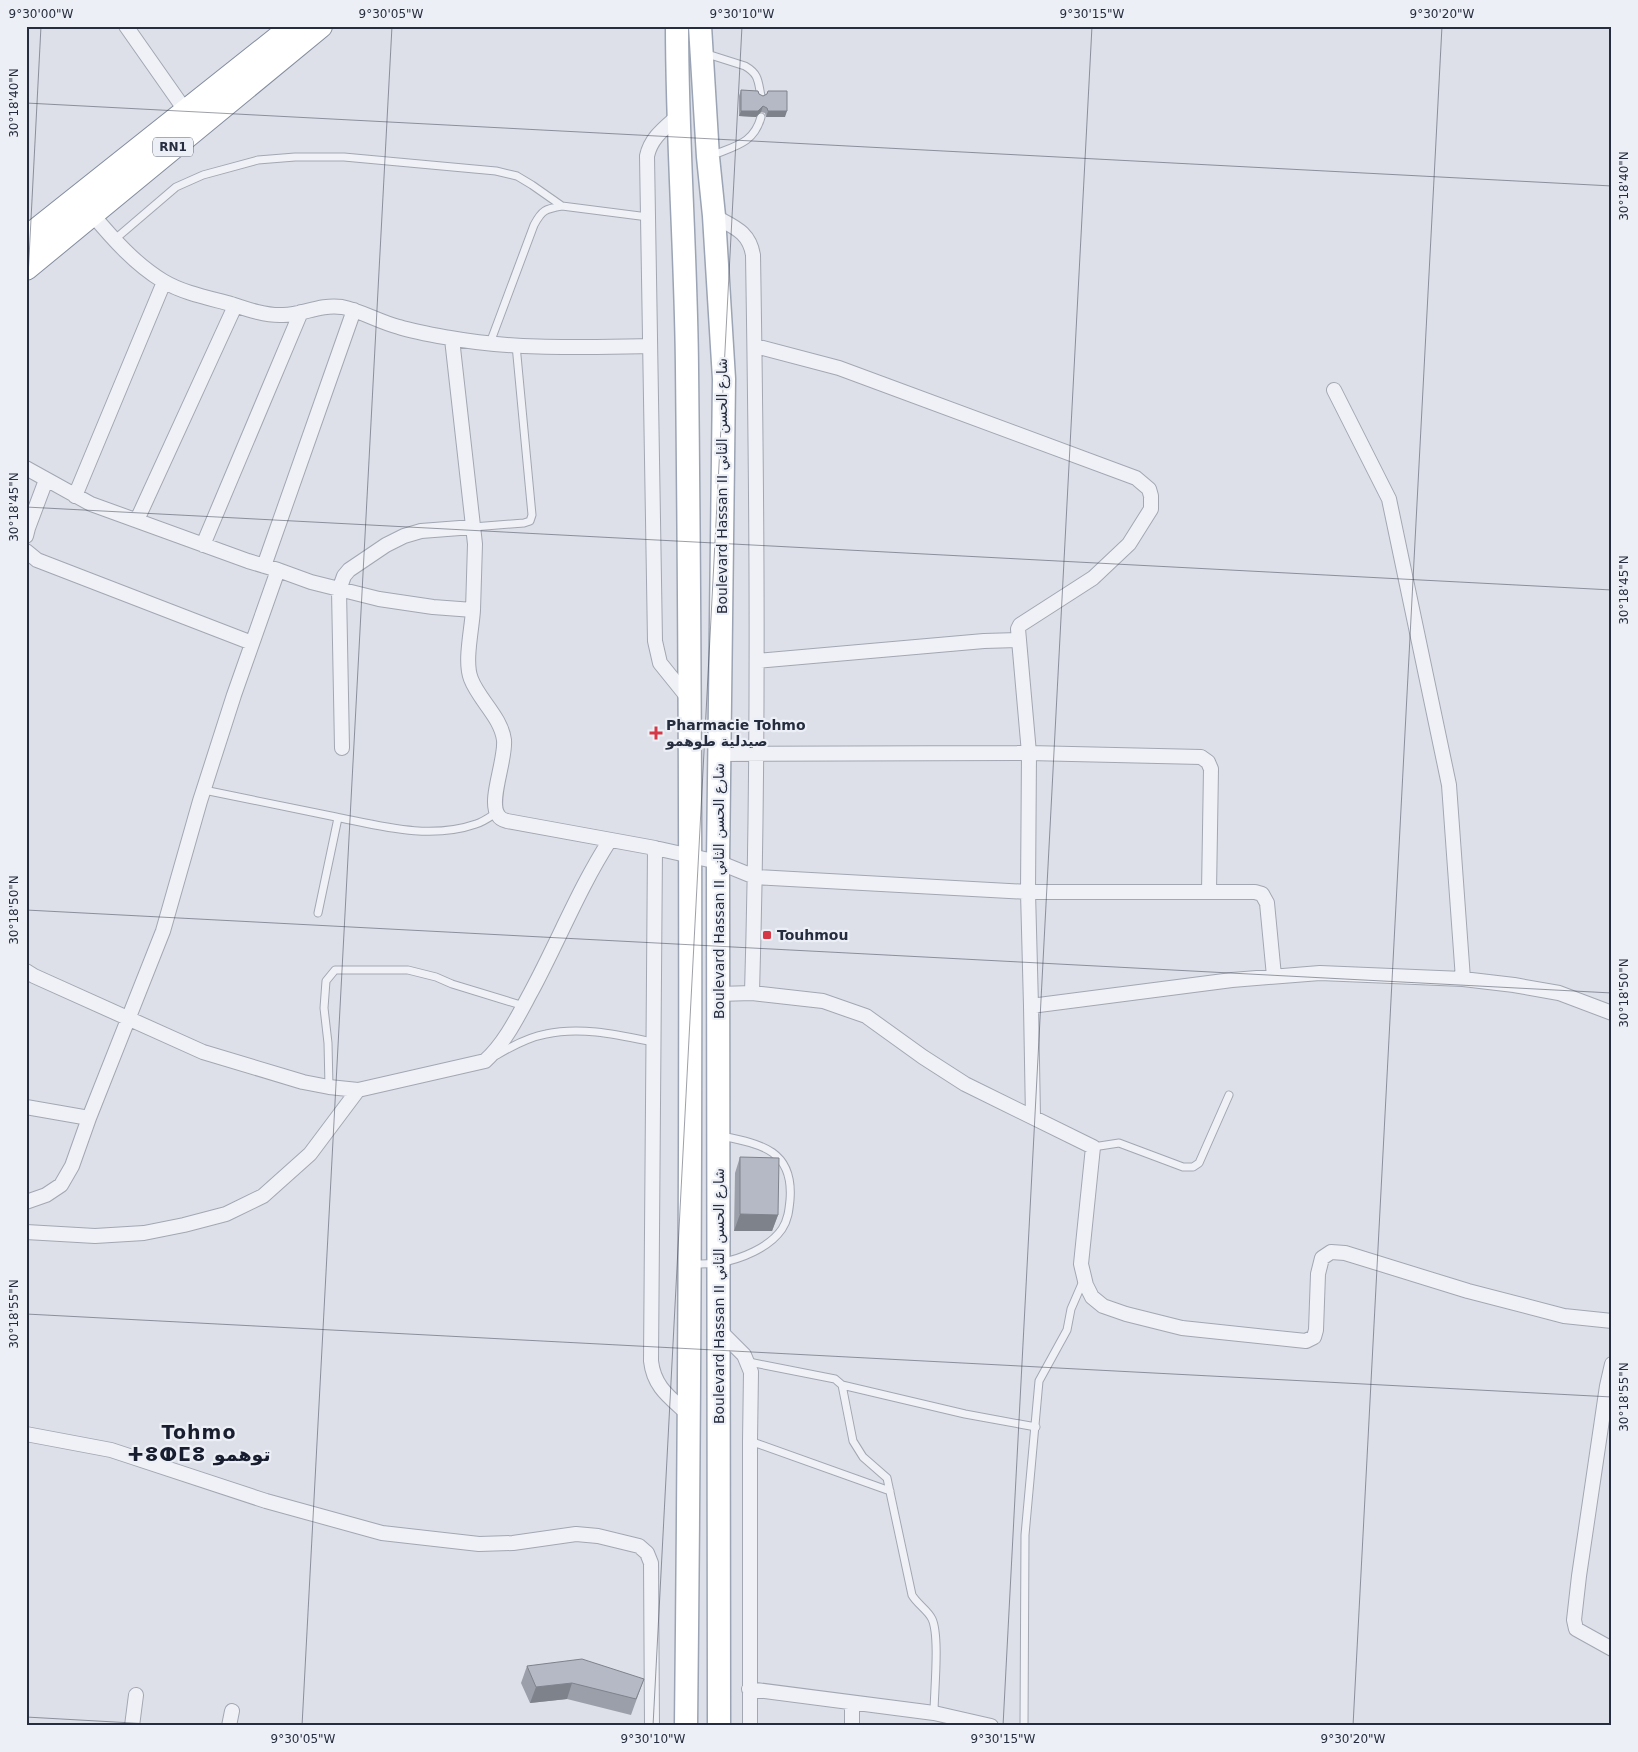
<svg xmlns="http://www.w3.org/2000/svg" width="1638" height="1752" viewBox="0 0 1638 1752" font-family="'DejaVu Sans','Noto Naskh Arabic','Noto Sans Tifinagh',sans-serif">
  <rect width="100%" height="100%" fill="#dde0e8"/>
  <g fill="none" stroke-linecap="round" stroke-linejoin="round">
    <g stroke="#a2a7b2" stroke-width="9">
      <path id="service" d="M704 53 745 66C759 74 758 81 761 96
        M711 156C734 146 754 144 761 117
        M114 240 176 187 203 175 258 160 295 157H344L496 171 517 176 532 185 562 206
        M490 343 534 225C542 210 545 209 562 206L648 217
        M473 527 524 523 530 521 532 515 516 345
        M204 790C248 799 292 808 336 817 381 826 430 840 476 824 483 822 490 817 496 813
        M318 913 338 818
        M497 1055C512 1046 529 1037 546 1034 581 1026 619 1035 653 1042
        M329 1087 328 1043 324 1008 326 981 335 970H408L436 977 452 984 524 1006
        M1093 1147 1119 1143 1183 1167H1193L1199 1163 1229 1095
        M692 1264C701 1264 710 1264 719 1263 741 1259 769 1248 782 1229 788 1220 789 1210 790 1200 794 1150 761 1144 721 1136
        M749 1362 835 1379 842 1385 853 1441 863 1457 887 1478 912 1595C917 1604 928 1610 932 1619 940 1636 934 1693 934 1713
        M842 1385 965 1414 1036 1427
        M750 1441 890 1491
        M1024 1726 1025 1535 1039 1381 1067 1330 1071 1309 1084 1279"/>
    </g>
    <g stroke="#a2a7b2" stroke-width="16">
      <path id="minor" d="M126 26 187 113
        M679 115C666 127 651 137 647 156L655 641 660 663 689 699
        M92 214C113 239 135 264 163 281 183 293 209 298 231 304 246 309 266 316 283 315 303 315 319 304 342 307 362 311 379 322 399 327 415 332 433 335 450 338 516 350 584 347 650 346
        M714 216C733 227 749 231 753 255 757 501 759 747 752 993
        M452 339 475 544 473 610
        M755 346 839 368 1136 478 1149 489 1151 496V509L1129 544 1093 578 1020 625 1018 629 1019 640
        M1334 390 1389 499 1449 785 1463 979
        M26 468 91 504 248 561 278 570 311 582 379 599 433 607 473 610C472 629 464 662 471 679 479 700 501 717 504 740 506 760 488 801 498 815 500 819 503 820 507 821L655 848 718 862 755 877 1028 892H1255L1262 894 1267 903 1274 976
        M75 496 164 282
        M137 520 235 306
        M26 536 28 528 46 480
        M203 545 301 312
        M26 551 37 560 252 643
        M264 566 354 310
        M757 661 984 641 1019 640 1029 753 1028 892 1031 1006 1232 980 1320 973 1463 979 1514 985 1559 993 1612 1013
        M342 748 339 590 344 576 349 570 386 545 404 536 421 531 473 527
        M719 754 1029 753 1201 757 1208 762 1211 769 1209 891
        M655 848 651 1361C654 1388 671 1398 689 1415
        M26 971 34 976 203 1052 303 1082 329 1087 358 1090 485 1061C505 1043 518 1016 531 992 558 942 579 888 610 840
        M719 994 752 993 823 1001 866 1016 923 1057 965 1084 1093 1147 1081 1264 1086 1285 1092 1297 1103 1306 1126 1314 1182 1328 1306 1341 1314 1337 1316 1330 1318 1274 1322 1258 1331 1252 1345 1253 1468 1291 1564 1316 1612 1321
        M1031 1006 1033 1117
        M26 1107 89 1118
        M26 1202 46 1195 61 1185 72 1166 89 1118 163 931 200 801 234 695 278 570
        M26 1232 95 1236 144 1233 184 1225 226 1214 263 1196 310 1154 358 1090
        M719 1330 744 1355 751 1372 750 1441V1726
        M1612 1364 1607 1386 1579 1576 1574 1620 1576 1629 1612 1649
        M26 1434 111 1450 266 1501 382 1533 479 1544 513 1543 576 1534 598 1536 639 1546 647 1553 651 1563 652 1726
        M749 1689 934 1713 991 1726
        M852 1704V1726
        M132 1726 136 1695
        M229 1726 232 1711"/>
    </g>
    <g stroke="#9ba4b4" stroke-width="25">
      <path id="primary" d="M677 26C677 140 686 254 687 368 692 820 691 1273 686 1726
        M700 26 708 157 714 216 724 379 718 862 719 1726"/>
    </g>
    <g stroke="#838c9f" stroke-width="26">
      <path id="trunk" d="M26 239 294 26
        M26 268 320 26"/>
    </g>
    <use href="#service" stroke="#f0f1f6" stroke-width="7"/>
    <use href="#minor" stroke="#f0f1f6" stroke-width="14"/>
    <use href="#primary" stroke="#fff" stroke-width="22"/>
    <use href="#trunk" stroke="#fff" stroke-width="24"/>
  </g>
  <path fill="#9b9fa9" d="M741 90 759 94 785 117H766L765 113 761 112 756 117 739 116V96Z
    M740 1157 778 1215 772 1231H734L735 1173Z
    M527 1666 644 1679 631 1715 567 1699 530 1703 521 1683Z"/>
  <path fill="#7e828a" d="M763 106 761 112 756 117 739 116 741 111Z
    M768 111H787L785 117H766Z
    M740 1214 778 1215 772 1231H734Z
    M572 1683 567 1699 530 1703 536 1687Z"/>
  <path fill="#b4b9c5" stroke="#7e828a" d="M741 90 758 91 759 94 763 96 767 94 768 91H787V111H768L767 108 763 106 758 111H741Z
    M740 1157 779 1158 778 1215 740 1214Z
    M582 1659 644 1679 636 1699 572 1683 536 1687 527 1666Z"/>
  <path fill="none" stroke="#252d3f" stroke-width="1" stroke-opacity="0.45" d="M26 103 1612 186M26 316 41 26M26 507 1612 590M26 910 1612 993M26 1314 1612 1397M26 1717 186 1726M302 1726 392 26M653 1726 742 26M1003 1726 1092 26M1353 1726 1442 26"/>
  <g fill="#d53947" stroke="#eceff5" stroke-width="2">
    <path d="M653.5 725.5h5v5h5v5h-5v5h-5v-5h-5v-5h5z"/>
    <rect x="762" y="930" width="10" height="10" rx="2.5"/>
  </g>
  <g text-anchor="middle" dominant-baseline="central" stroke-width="4.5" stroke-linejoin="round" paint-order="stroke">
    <rect fill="#eceff5" stroke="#616776" stroke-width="1" x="153" y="137.5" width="40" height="19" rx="4"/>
    <g font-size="12" font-weight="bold" fill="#252d3f">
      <text x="173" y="147">RN1</text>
    </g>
    <g font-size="14" fill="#252d3f" stroke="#eceff5">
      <text transform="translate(722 486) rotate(-90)">Boulevard Hassan II شارع الحسن الثاني</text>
      <text transform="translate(719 891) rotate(-90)">Boulevard Hassan II شارع الحسن الثاني</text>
      <text transform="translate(719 1296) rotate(-90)">Boulevard Hassan II شارع الحسن الثاني</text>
    </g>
    <g font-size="14" font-weight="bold" fill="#252d3f" stroke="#eceff5" text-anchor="start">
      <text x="666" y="725">Pharmacie Tohmo<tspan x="666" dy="16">صيدلية طوهمو</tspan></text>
      <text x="777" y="935">Touhmou</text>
    </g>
    <g font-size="19" font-weight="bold" letter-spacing="1" fill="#181e2f" stroke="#eceff5">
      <text x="199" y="1432">Tohmo<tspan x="199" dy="22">ⵜⵓⵀⵎⵓ توهمو</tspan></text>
    </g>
  </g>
  <rect width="1638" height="1752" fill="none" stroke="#eceff5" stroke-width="55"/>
  <rect x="28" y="28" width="1582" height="1696" fill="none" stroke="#252d3f" stroke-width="2"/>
  <g font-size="12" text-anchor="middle" fill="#252d3f">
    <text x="41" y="18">9°30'00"W</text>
    <text x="391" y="18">9°30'05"W</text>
    <text x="742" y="18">9°30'10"W</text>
    <text x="1092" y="18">9°30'15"W</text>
    <text x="1442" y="18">9°30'20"W</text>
    <text transform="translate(14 103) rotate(-90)" y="4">30°18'40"N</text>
    <text transform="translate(1624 186) rotate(-90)" y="4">30°18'40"N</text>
    <text transform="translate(14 507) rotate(-90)" y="4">30°18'45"N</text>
    <text transform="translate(1624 590) rotate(-90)" y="4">30°18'45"N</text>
    <text transform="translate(14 910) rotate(-90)" y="4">30°18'50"N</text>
    <text transform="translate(1624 993) rotate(-90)" y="4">30°18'50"N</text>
    <text transform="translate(14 1314) rotate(-90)" y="4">30°18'55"N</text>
    <text transform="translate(1624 1397) rotate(-90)" y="4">30°18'55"N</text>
    <text x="303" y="1743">9°30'05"W</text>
    <text x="653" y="1743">9°30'10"W</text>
    <text x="1003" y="1743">9°30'15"W</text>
    <text x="1353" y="1743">9°30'20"W</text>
  </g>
</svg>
